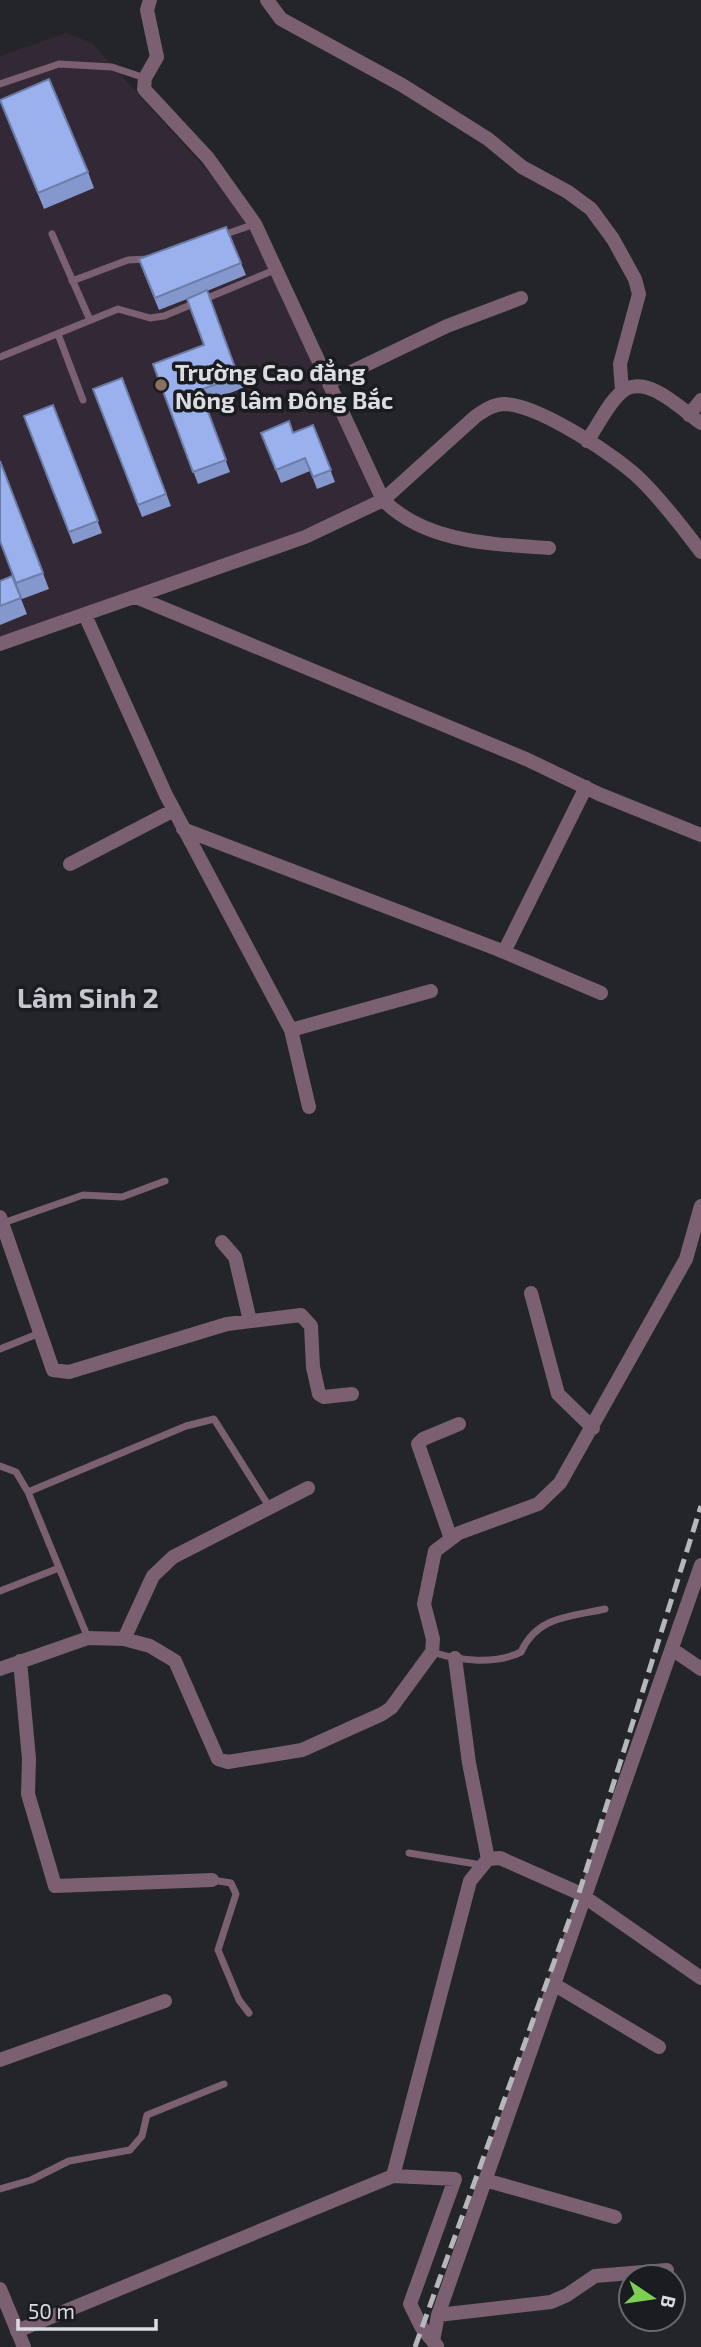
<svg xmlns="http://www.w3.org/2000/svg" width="701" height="2347" viewBox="0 0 701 2347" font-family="'Exo 2',sans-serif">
  <rect width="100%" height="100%" fill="#232529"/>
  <path fill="#332836" d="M66 33 92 43 211 175 241 215 270 267 376 504 0 638V56Z"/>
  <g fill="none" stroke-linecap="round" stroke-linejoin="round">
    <path stroke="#7a6070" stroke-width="7" d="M0 84 59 64 112 67 145 78
      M52 234 90 320
      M223 235 255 224
      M72 281 128 260 148 259
      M58 334 83 400
      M0 357 118 309 150 318 164 316 277 269
      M3 1223 83 1195 122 1197 165 1181
      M0 1349 40 1333
      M0 1466 16 1472 28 1492 88 1638
      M28 1492 186 1426 214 1419 270 1508
      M0 1591 59 1568
      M432 1652C460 1661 495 1665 521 1652 537 1616 570 1617 605 1609
      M409 1853 482 1865
      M212 1880 231 1883 236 1894 218 1950 239 2000 249 2013
      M0 2189 31 2180 69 2161 130 2150 142 2136 147 2115 224 2084"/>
    <path stroke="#7a6070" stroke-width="14" d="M150 0 147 10 157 57 145 78 144 89 208 158 255 224 383 500C426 543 492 544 549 548
      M267 0 281 19 402 85 488 139 522 167 568 192 591 209 613 239 635 279 639 294 620 364 622 391
      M330 382 447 326 521 298
      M689 415 701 400
      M587 441C598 426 609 401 623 391 647 373 683 411 701 423
      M136 597 526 759 599 794 701 835
      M85 615 166 795 291 1030 309 1107
      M0 644 305 537 383 500 476 416C485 410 493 404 505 404 539 405 619 457 643 482 664 503 683 528 701 552
      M183 829 497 949 601 993
      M70 864 174 810
      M504 952 586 787
      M291 1030 431 991
      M0 1217 53 1370 69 1372 227 1324 301 1315 311 1326 313 1367 319 1394 324 1397 352 1394
      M222 1242 235 1257 250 1321
      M531 1293 558 1394 593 1428
      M451 1539 418 1444 423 1439 459 1424
      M124 1639 153 1576 173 1557 308 1488
      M672 1649 701 1669
      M455 1658 469 1763 488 1859
      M20 1661 29 1759 28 1794 55 1886 212 1880
      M0 1669 88 1638 124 1639 150 1646 175 1661 218 1759 228 1762 302 1750 382 1714 391 1708 432 1652 433 1639 424 1604 435 1551 459 1533 538 1504 560 1483 686 1259 701 1206
      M555 1985 659 2047
      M0 2060 165 2001
      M393 2176 470 1881 488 1859 500 1858 579 1893 701 1978
      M485 2180 615 2217
      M438 2315 551 2302 567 2295 595 2276 667 2270
      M17 2331 393 2176 455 2179 410 2304 422 2328 437 2346
      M433 2341 438 2315 701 1565"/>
    <path stroke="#7a6070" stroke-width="14" d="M0 2289 24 2347"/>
    <path stroke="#b6b7bb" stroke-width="5" stroke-dasharray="14 7" stroke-linecap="butt" d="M415 2347 579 1893 701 1506"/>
  </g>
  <path fill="#8498cd" d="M0 101 88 172 94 188 44 209Z
    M241 263 246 275 207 291 243 388 204 403 230 472 198 484 153 364 204 345 187 299 159 310 143 271Z
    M122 378 171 506 142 517 93 389Z
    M53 405 102 533 73 544 24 416Z
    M313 425 335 482 317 489 310 471 281 483 261 433H293Z
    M0 461 49 589 22 599 0 542Z
    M12 576 27 614 0 625V581Z"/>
  <path fill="#9ab1ee" stroke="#6c7ca7" stroke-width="2" d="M49 79 88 172 38 193 0 100Z
    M226 227 241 263 155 298 139 259Z
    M207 290 238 376 200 390 226 460 193 472 153 364 204 345 187 299Z
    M122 378 166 494 138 505 93 389Z
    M53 405 98 521 69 532 24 416Z
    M289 421 293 433 313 425 331 470 313 477 305 458 276 470 261 433Z
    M0 461 43 573 16 583 0 541Z
    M12 576 21 598 0 606V581Z"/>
  <circle fill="#8d6e63" stroke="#1a1c20" stroke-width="2.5" cx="161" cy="385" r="7"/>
  <g text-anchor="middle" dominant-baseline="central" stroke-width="7" stroke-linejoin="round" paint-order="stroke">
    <g font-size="24" font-weight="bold" fill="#dcdde0" stroke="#1a1c20" text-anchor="start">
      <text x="175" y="371">Trường Cao đẳng<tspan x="175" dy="28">Nông lâm Đông Bắc</tspan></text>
    </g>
    <g font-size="28" font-weight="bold" fill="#c4c7cd" stroke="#1a1c20">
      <text x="88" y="997">Lâm Sinh 2</text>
    </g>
  </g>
  <g transform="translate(652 2298) rotate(103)"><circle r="33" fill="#1a1c20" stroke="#68696d" stroke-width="2"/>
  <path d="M0-5L12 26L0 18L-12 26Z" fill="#7ed053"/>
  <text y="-10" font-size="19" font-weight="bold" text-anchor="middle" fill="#dcdde0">B</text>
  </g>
  <path d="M18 2319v10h138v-10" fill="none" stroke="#dcdde0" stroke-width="3.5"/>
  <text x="28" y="2319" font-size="21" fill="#dcdde0" stroke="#1a1c20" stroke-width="5" paint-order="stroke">50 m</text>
</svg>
